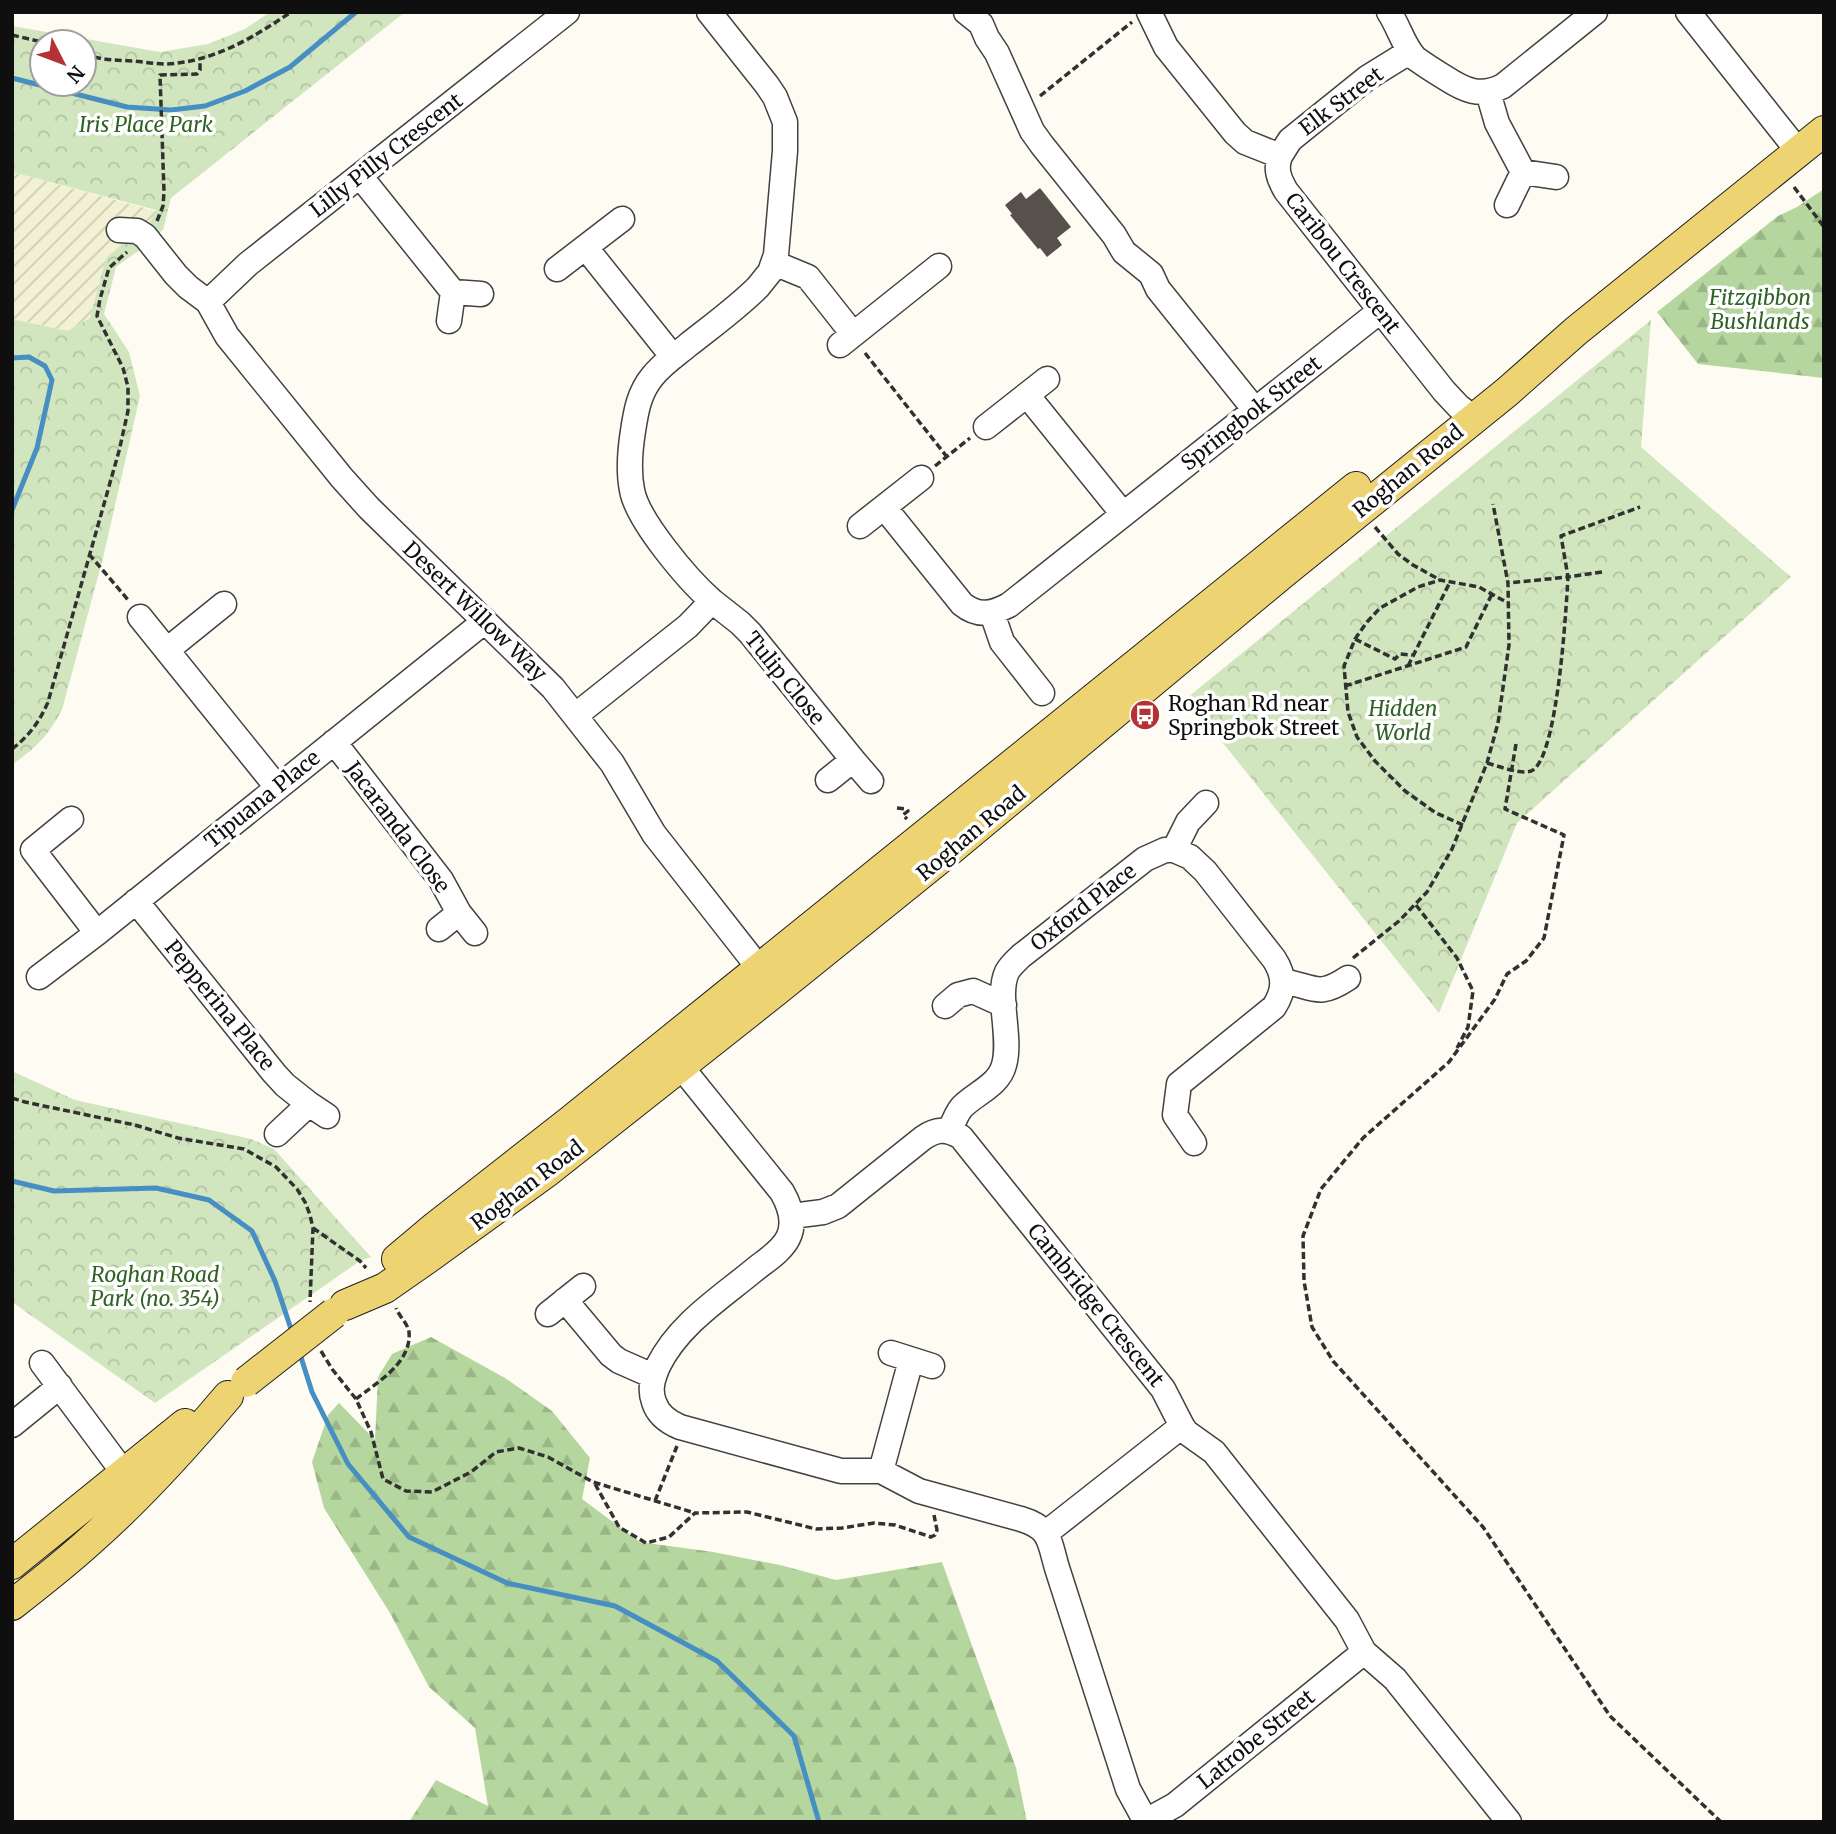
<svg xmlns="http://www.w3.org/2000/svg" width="1836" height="1834" viewBox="0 0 1836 1834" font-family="Merriweather,serif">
  <defs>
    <pattern id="farmland-furrows" width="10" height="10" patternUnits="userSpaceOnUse" patternTransform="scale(1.75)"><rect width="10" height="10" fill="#f2f1d3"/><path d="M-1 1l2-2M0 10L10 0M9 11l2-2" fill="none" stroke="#cecdb4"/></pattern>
    <pattern id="forest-firs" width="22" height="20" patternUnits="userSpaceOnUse" patternTransform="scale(1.75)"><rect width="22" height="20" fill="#b5d69e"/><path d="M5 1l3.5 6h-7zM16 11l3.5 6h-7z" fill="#9ab687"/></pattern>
    <pattern id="park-crowns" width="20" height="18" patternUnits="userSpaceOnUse" patternTransform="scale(1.75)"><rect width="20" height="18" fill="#d1e6be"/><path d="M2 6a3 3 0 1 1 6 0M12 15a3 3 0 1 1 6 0" fill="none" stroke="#b2c4a2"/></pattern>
  </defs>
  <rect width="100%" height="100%" fill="#fefcf2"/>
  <path fill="url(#farmland-furrows)" d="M12 172 156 211 149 224 107 258 90 318 68 331 12 319Z"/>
  <path fill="url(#forest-firs)" d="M1824 189V378L1698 364 1657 312 1778 216 1797 207Z
    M431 1337 505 1378 552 1411 590 1458 582 1499 640 1542 713 1552 780 1565 836 1580 942 1562 1016 1768 1027 1822H409L436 1780 488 1806 475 1728 429 1687 390 1613 324 1508 312 1462 328 1415 339 1403 375 1440 378 1377 392 1354Z"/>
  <path fill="url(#park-crowns)" fill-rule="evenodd" d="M270 12H405L171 198 163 230 157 235 149 224 156 210 12 172V26L160 52 208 44 245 29ZM42 42H84V84H42Z
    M135 234 145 246 116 267 104 314 129 352 140 396 103 558 62 710C47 737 37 747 12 765V319L68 331 90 318 106 258Z
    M1651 320 1641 447 1791 577 1517 823 1439 1013 1187 698Z
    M12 1071 75 1100 251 1139 274 1149 371 1257 360 1261 155 1403 12 1302Z"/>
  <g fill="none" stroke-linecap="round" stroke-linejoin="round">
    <path stroke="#478ec3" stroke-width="5" d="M12 78 127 107 171 110 205 106 245 91 290 67 356 12
      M12 358 29 357 45 366 52 380 37 448 12 510
      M12 1181 54 1191 156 1188 209 1200 252 1231 275 1281 292 1332
      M299 1351 312 1392 348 1464 409 1537 507 1583 615 1606 717 1661 794 1736 819 1822"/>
  </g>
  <path fill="#57514c" d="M1040 188 1071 227 1057 238 1062 245 1047 257 1040 248 1038 249 1010 215 1012 214 1005 205 1021 192 1026 199Z"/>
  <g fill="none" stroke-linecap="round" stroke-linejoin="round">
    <g stroke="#424242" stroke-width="27">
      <path id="minor" d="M966 12 981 24 987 38 997 53 1032 131 1042 145 1114 235 1124 252 1151 274 1158 289 1255 410
        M1149 12 1166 47 1235 133 1245 142 1280 156C1275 169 1279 179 1286 191L1444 391 1459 407 1474 418
        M1389 12C1399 27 1403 45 1415 58 1425 65 1434 71 1444 77 1464 90 1480 98 1503 86L1595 12
        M1688 12 1798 151
        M1488 92 1497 123 1523 172
        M1280 156 1290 140 1367 78 1409 52
        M360 176 453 292
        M1507 205 1523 172 1556 177
        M119 230 137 231 145 236 176 275 188 287 208 302 227 336 342 478 369 508 553 688 612 763 654 834 770 982
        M586 248 673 357
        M774 263 808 277 853 334
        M557 269 622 219
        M208 302 248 264 567 12
        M449 321 453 292 481 294
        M840 345 939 266
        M1027 395 1123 514
        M986 427 1047 379
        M884 507 962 604C978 617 992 614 1009 605L1380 311
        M860 526 921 478
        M712 601 740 623 750 633 853 760
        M992 613 1002 642 1042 693
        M140 617 277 787
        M167 650 224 604
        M576 715 688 626 712 601C688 580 637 520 632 490 628 470 630 450 633 431 636 411 639 393 652 377 662 364 676 355 688 345 712 326 737 308 758 287L770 272 776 255 785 151V122L775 97 767 85 709 12
        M334 742 441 880 459 913
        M828 780 853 760 871 781
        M71 819 33 850 97 933
        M1174 850 1188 822 1206 803
        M136 901 274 1073 285 1085 309 1104
        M439 929 459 913 475 933
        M39 977 97 933 485 621
        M1283 981C1315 987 1318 998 1348 978
        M945 1006 958 995 973 991 1004 1005
        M670 1053 782 1192C790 1206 796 1222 788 1238 781 1252 765 1261 753 1271 719 1299 678 1325 658 1366 653 1378 649 1389 654 1402 658 1415 668 1422 680 1427L841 1471H881L919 1491 1021 1519C1051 1528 1049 1541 1057 1568L1128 1789 1146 1822
        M950 1131C953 1123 956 1114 962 1107 976 1093 999 1085 1004 1065 1012 1038 996 995 1007 972 1010 966 1016 961 1021 956L1145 859 1165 850H1174L1190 857 1205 871 1274 959C1285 976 1285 990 1274 1007L1179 1084 1175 1115 1194 1143
        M277 1134 309 1104 327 1116
        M792 1216 823 1212 838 1206 923 1138C936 1129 946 1128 961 1137L1163 1389 1182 1426 1186 1432 1214 1452 1347 1620 1364 1652 1395 1679 1509 1822
        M565 1300 611 1355 619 1361 653 1376
        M548 1314 583 1286
        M891 1353 932 1366
        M42 1363 135 1488
        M12 1425 60 1386
        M881 1471 911 1360
        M1046 1533 1182 1426
        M1146 1821 1175 1805 1364 1652"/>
    </g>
    <g stroke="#202020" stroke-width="32">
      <path id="major" d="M397 1259 435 1227 569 1122 1356 487
        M345 1305 385 1288 428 1258 548 1171 777 990 938 860 1282 574 1507 392 1576 331 1824 131
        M12 1564 185 1424
        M12 1605C39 1584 66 1563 91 1540 141 1496 185 1447 228 1396"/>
    </g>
    <path stroke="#313131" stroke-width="3.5" stroke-dasharray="7 3.5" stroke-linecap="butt" d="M12 35 42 42
      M84 54C100 60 116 60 133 61 144 62 155 64 166 64 213 62 253 38 291 12
      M1040 96 1132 22
      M1794 187 1824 227
      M157 221 163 206 164 192 160 75 197 74 200 70V59
      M865 353 947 457
      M935 466 970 438
      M1375 527 1398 554 1413 565 1440 580
      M89 554 129 601
      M1602 572 1568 577 1561 536 1640 507
      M1355 639 1395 659 1400 654 1412 655
      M1408 666 1450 582
      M1345 686 1466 647 1492 594
      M1516 744 1505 809 1564 835 1544 938 1526 961 1507 974 1495 999 1449 1062 1363 1138 1321 1189 1303 1236 1304 1281 1312 1327 1333 1361 1483 1527 1610 1716 1721 1822
      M12 749C29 736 40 721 48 702L119 451 128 411V387L123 368 97 316 100 299 109 268 127 252
      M1487 763C1498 766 1524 776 1533 770 1558 753 1566 610 1568 577L1508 583
      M897 808 906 809 908 811 903 815 907 819
      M1463 825 1436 813 1405 791 1375 761 1357 737 1348 712 1344 666 1355 639 1367 622 1380 608 1418 587 1440 580 1479 587 1508 603
      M1416 905 1457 958 1473 991 1468 1027 1457 1048
      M1353 958 1399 921 1427 892 1452 849 1487 763 1498 723 1509 645 1508 583 1493 504
      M12 1098 25 1102 135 1125 178 1138 244 1149 276 1167 297 1189 305 1202 310 1215 313 1228 310 1302
      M313 1228 360 1261 366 1268
      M321 1351 332 1369 356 1399 371 1432 383 1479 406 1491 432 1492 471 1472 496 1452 519 1448 548 1457 593 1482 695 1513
      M356 1399C376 1383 412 1363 409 1332 408 1324 399 1316 396 1308
      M595 1484 619 1527 646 1543 669 1537 695 1513 747 1512 816 1529 842 1528 874 1523 895 1525 931 1537 935 1535 937 1530 934 1515
      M655 1501 677 1446"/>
    <use href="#minor" stroke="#fff" stroke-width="24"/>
    <use href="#major" stroke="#edd372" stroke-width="30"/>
    <g stroke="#202020" stroke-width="32" stroke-linecap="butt">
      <path id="major-bridge" d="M246 1382 334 1313"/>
    </g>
    <use href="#major-bridge" stroke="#edd372" stroke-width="30"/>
  </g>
  <defs>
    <g id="bus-disc" transform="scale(1.575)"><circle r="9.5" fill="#b43234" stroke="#fff"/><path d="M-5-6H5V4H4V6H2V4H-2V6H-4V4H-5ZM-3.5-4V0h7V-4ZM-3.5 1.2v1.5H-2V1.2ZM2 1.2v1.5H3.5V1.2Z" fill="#fff"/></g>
  </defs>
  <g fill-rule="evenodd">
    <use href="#bus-disc" x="1145" y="715"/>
  </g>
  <g text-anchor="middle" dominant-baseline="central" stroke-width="7" stroke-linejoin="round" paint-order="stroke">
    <g font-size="21" fill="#0f0f0f" stroke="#fff">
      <text transform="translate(1341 101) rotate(-37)">Elk Street</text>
      <text transform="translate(386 155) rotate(-38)">Lilly Pilly Crescent</text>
      <text transform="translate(1343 263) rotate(52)">Caribou Crescent</text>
      <text transform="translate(1251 413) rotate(-38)">Springbok Street</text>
      <text transform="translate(1408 471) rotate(-39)">Roghan Road</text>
      <text transform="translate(475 611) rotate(44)">Desert Willow Way</text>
      <text transform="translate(785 678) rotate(51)">Tulip Close</text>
      <text transform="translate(262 799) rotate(-39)">Tipuana Place</text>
      <text transform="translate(398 827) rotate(53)">Jacaranda Close</text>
      <text transform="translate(971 833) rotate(-40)">Roghan Road</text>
      <text transform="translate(1083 907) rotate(-38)">Oxford Place</text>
      <text transform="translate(220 1005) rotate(51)">Pepperina Place</text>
      <text transform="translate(527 1185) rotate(-37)">Roghan Road</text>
      <text transform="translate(1096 1305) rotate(51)">Cambridge Crescent</text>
      <text transform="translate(1256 1739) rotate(-39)">Latrobe Street</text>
    </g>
    <g font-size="21" font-style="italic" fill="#2f6224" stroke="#fff">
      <text x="146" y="124">Iris Place Park</text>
      <text x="1760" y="297">Fitzgibbon<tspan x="1760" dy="24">Bushlands</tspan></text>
      <text x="1403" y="708">Hidden<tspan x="1403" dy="24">World</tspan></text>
      <text x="155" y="1274">Roghan Road<tspan x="155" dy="24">Park (no. 354)</tspan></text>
    </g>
    <g font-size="21" fill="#0f0f0f" stroke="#fff" text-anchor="start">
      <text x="1168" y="703">Roghan Rd near<tspan x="1168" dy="24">Springbok Street</tspan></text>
    </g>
  </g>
  <rect width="1836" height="1834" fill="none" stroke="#0f0f0f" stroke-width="28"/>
  <g transform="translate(63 63) rotate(132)"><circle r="33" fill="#ffffff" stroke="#9f9f9f" stroke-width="2"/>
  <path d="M0-5L12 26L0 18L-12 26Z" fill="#b43234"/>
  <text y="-10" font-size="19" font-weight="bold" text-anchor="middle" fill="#0f0f0f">N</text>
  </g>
</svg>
